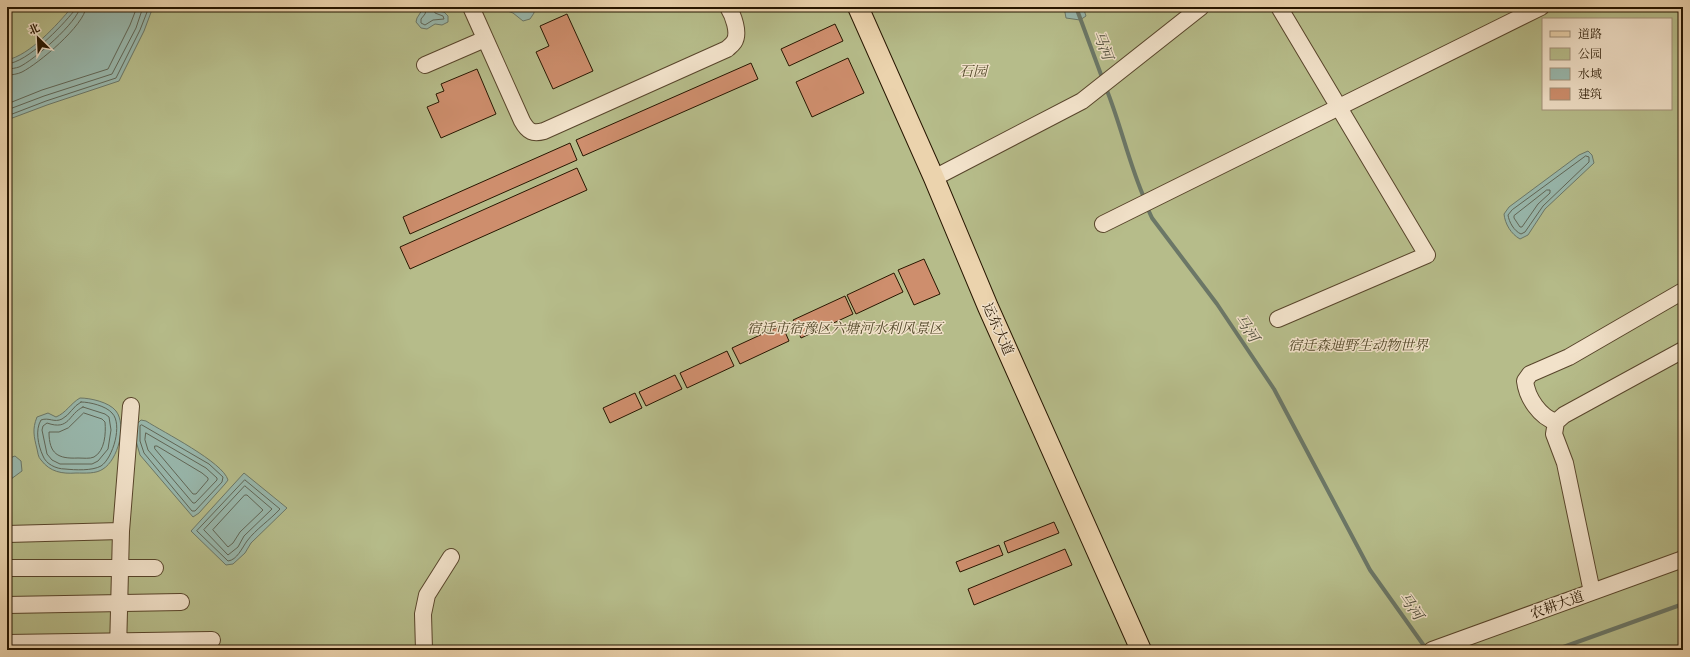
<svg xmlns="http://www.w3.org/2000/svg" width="1690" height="657" viewBox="0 0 1690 657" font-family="Alegreya,'Noto Serif SC',serif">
  <rect width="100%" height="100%" fill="#ebd3ad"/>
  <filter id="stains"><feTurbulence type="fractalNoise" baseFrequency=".005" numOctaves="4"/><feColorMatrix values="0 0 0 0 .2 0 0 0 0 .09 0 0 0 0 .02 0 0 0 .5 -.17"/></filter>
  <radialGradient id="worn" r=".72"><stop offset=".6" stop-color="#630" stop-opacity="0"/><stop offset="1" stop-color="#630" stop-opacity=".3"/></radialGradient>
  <path fill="#b6bc8a" stroke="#6e6945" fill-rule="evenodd" d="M7 7H1683V650H7ZM1543 19H1671V109H1543Z"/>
  <path fill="#98b7ac" stroke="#6b7767" d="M72 7H153L144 31 119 81 47 105 7 120V60C30 55 57 25 72 7Z
    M424 7H436L438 11 444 12 448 16V22L442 25 435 24 427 29 421 28 416 22 417 18Z
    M503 7H534V13L530 19 523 21 513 13 505 10Z
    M1064 7H1083L1086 16 1080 20 1066 18Z
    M1588 151 1592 155 1594 163 1545 209 1528 235 1520 239C1511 234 1505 224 1504 214L1509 207 1579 155Z
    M80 398C90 398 109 402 116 411 127 425 118 460 103 469 96 474 85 473 76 473 62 474 50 472 41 460 38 457 38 453 37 449 34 437 32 429 37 417L48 413 56 417C66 413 71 403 80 398Z
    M141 420 146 421C163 432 223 462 228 480L225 484 199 513 193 517 140 455 136 441 137 424Z
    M15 456 21 461 22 471 7 482V459Z
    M244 473 287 508 251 543 245 553 233 564 226 565 191 531Z"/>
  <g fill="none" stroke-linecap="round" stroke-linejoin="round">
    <path stroke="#606656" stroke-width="1" d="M427 7 425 14 421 19V23L425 25 433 20 444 19 443 16 435 13 433 7
      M7 64C28 62 61 27 74 11L75 7
      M7 69C11 69 16 68 19 67 33 61 79 21 80 7
      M7 75C12 75 18 74 22 72 38 64 85 25 86 7
      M7 104 42 90 108 69 130 25 137 7
      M7 110 44 96 112 74 136 28 143 7
      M7 116 46 101 116 78 140 30 149 7
      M1586 156 1589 157V162L1543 206 1525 232 1521 234C1514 231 1509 222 1508 215L1512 210Z
      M1547 190H1550V193L1538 204 1522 227H1520L1514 218V216Z
      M81 402C90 402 106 406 112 413 123 424 113 458 101 466 92 471 75 470 65 469 56 469 46 464 43 456 38 445 35 430 41 420 49 417 54 423 62 419 70 415 73 406 81 402Z
      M83 407 105 414 109 417 111 430 108 449 98 461 92 464H60L52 460 47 454 42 430 43 426 47 423C70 431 68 414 83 407Z
      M84 413 102 419 105 422C106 433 105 451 94 457 90 459 83 458 78 458 58 459 49 454 49 432H59L68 428Z
      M142 425 209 464 223 477 222 482 195 511H192L144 453 140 441V426Z
      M146 433 206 468 217 478V480L195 503H193L148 450 145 440Z
      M155 446H157L202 473 208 478V480L196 494H193L155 449Z
      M245 480 280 509C270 520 256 529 247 541 242 548 237 560 228 561L197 531Z
      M245 486 272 509 244 536 238 547 228 555 204 530Z
      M245 495H247L263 510 240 532 233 543 228 547 213 530Z"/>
    <path stroke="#6b7767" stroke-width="4" d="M1076 7 1103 80
      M1106 88C1121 125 1129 164 1145 200
      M1147 207 1152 218 1217 304 1274 389 1370 570 1427 650
      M1555 650 1683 604"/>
  </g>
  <path fill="#ce8e6d" stroke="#271600" d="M567 14 593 71 553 89 536 52 549 46 540 26Z
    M835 24 843 41 789 66 781 49Z
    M848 58 864 93 812 117 796 82Z
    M751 63 758 79 583 156 576 140Z
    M477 69 496 114 441 138 427 107 439 102 436 94 444 91 441 84Z
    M570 143 577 160 410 234 403 217Z
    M577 168 587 190 410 269 400 247Z
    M924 259 940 294 914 305 898 270Z
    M894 273 903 292 856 314 847 295Z
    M845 296 853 314 801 338 793 320Z
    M782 325 789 341 740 364 732 348Z
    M727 351 734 366 687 388 680 373Z
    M675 375 682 389 646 406 639 392Z
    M635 393 642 408 610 423 603 408Z
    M1054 522 1059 533 1008 553 1004 542Z
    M999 545 1003 555 960 572 956 562Z
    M1065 549 1072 565 974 605 968 589Z"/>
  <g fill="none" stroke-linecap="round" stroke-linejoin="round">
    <g stroke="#58452b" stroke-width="18">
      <path id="minor" d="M471 7 522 121C528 132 533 134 544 131L727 49C729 47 732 45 734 42 740 33 733 15 728 7
        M425 65 485 39
        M934 178 1082 101 1201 7
        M1103 224 1541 7
        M1278 319 1427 255 1279 7
        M1556 422C1540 417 1527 398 1525 381L1530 374 1569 357 1683 291
        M7 534 121 531
        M7 568H155
        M1592 592 1565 463 1554 434 1556 422 1564 415 1683 350
        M7 605 181 602
        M7 643 212 640
        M118 650 121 531 131 406
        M424 650 423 614 427 595 451 557
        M1432 650 1683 559"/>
    </g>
    <g stroke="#271600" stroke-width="22">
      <path id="major" d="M858 7 934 178 988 307 1141 650"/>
    </g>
    <use href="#minor" stroke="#f2e2ca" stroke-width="16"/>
    <use href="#major" stroke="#ebd3ad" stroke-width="20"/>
  </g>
  <g text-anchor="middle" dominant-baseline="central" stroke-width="3" stroke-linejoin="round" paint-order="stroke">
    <g font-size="14" font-style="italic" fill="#524829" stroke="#f2e2ca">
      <text x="973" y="71">石园</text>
      <text x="845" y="328">宿迁市宿豫区六塘河水利风景区</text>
      <text x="1358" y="345">宿迁森迪野生动物世界</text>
    </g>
    <g font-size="14" fill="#271600" stroke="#f2e2ca">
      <text transform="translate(998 329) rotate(66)">运东大道</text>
      <text transform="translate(1557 605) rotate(-20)">农耕大道</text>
    </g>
    <g font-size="15" font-style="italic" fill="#4f4e3c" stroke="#f2e2ca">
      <text transform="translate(1103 45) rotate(69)">马河</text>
      <text transform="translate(1247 328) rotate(56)">马河</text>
      <text transform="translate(1411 606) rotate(55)">马河</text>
    </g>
  </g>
  <rect width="1690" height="657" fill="none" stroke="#ebd3ad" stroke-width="24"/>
  <rect x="8" y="8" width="1674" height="641" fill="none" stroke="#271600" stroke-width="2"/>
  <rect x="12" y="12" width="1666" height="633" fill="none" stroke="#271600"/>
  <rect x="1542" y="18" width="130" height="92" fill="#f2e2ca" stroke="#a19079"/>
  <rect x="1550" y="31" width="20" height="6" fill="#ebd3ad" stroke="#a19079"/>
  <text x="1578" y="38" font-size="12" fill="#271600">道路</text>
  <rect x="1550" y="48" width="20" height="12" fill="#b6bc8a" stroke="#a19079"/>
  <text x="1578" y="58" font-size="12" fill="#271600">公园</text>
  <rect x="1550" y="68" width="20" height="12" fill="#98b7ac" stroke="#a19079"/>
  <text x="1578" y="78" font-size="12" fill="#271600">水域</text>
  <rect x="1550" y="88" width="20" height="12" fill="#ce8e6d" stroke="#a19079"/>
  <text x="1578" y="98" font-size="12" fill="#271600">建筑</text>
  <g transform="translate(38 38) rotate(336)" stroke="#f2e2ca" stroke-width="3" paint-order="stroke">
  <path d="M0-3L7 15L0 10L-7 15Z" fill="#271600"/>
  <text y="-6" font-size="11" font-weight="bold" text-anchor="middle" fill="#271600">北</text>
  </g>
  <rect width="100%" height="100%" filter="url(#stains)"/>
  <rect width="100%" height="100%" fill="url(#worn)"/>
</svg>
